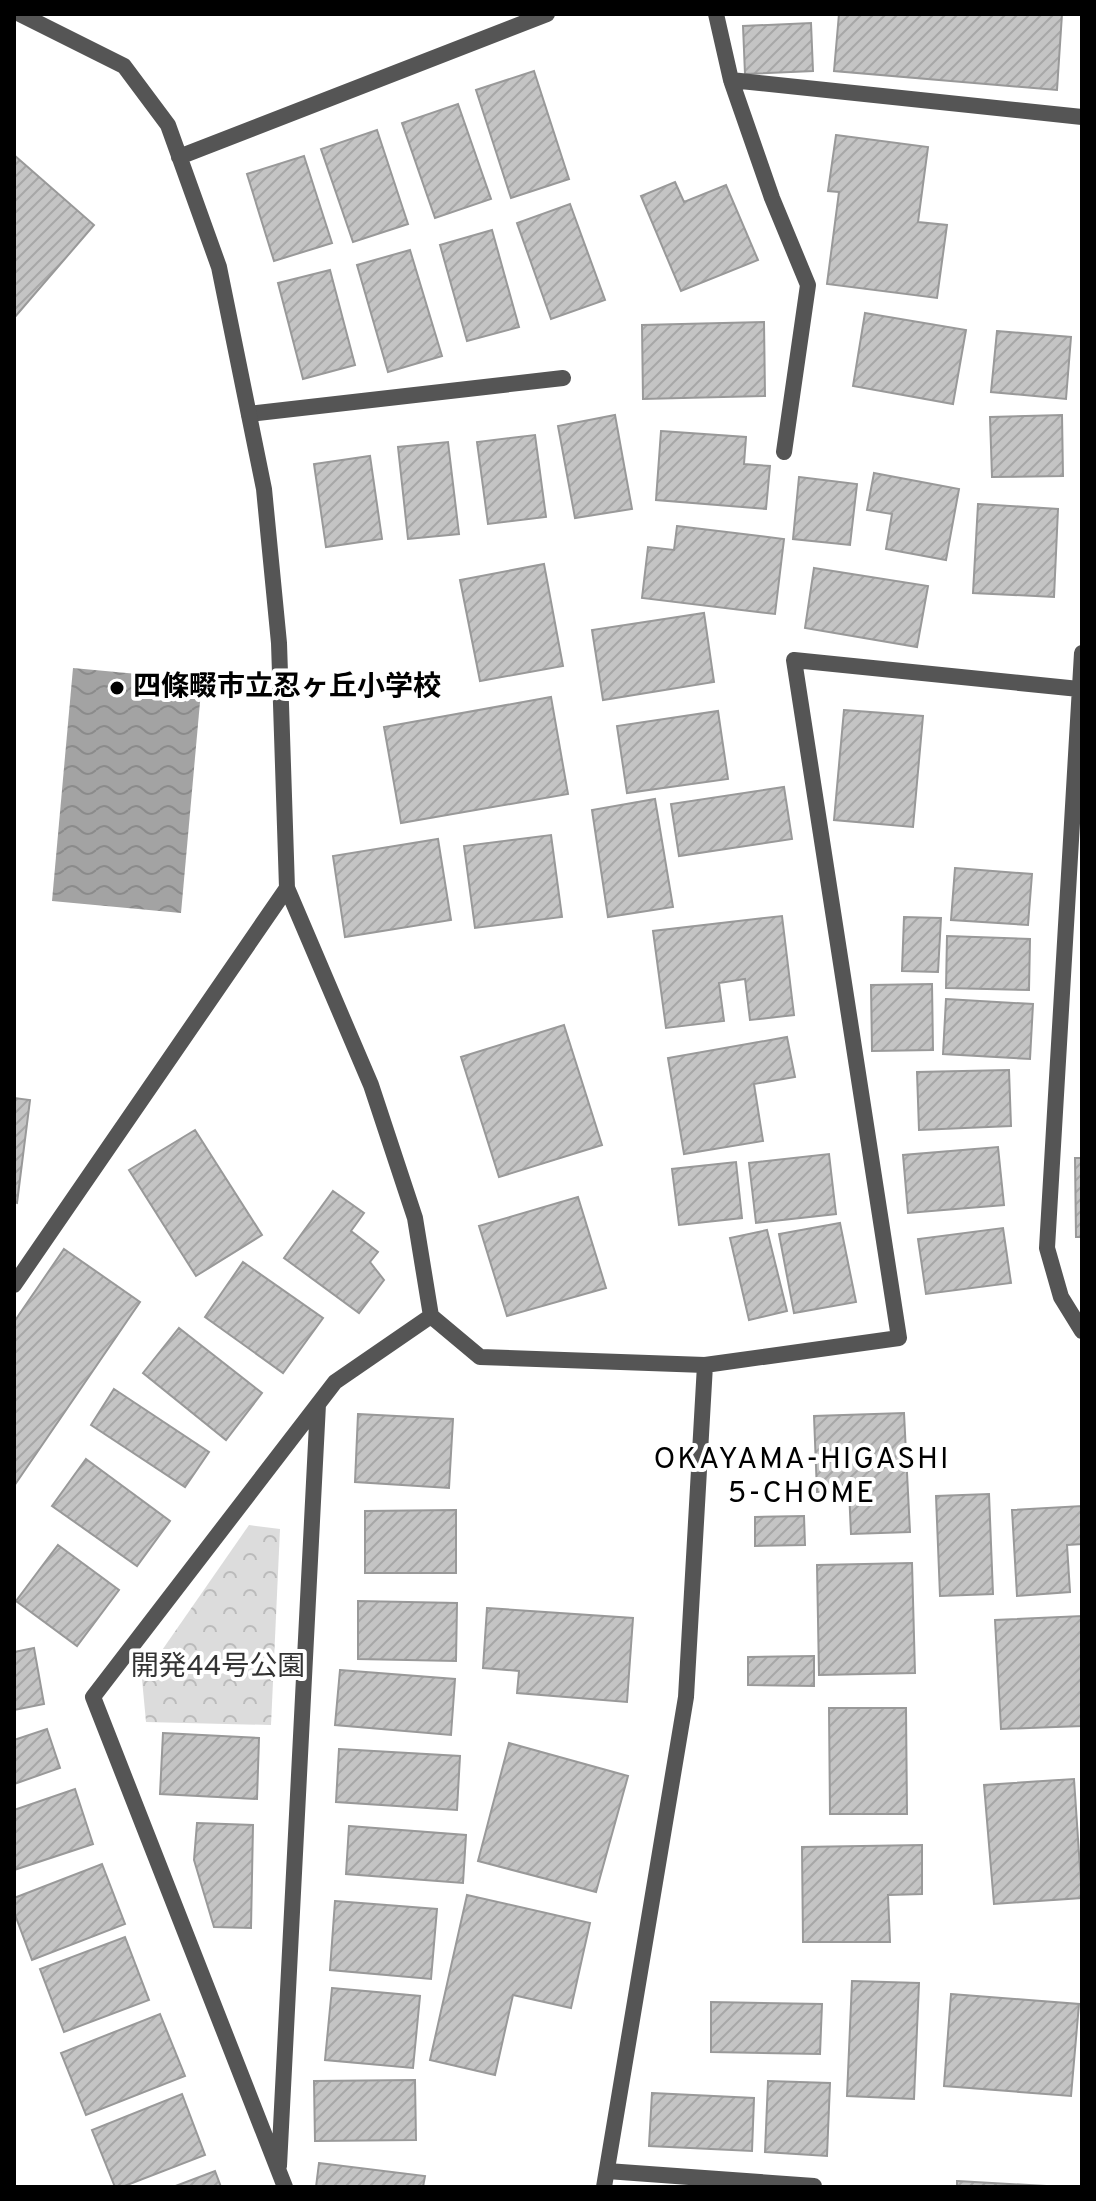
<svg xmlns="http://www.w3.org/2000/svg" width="1096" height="2201" viewBox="0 0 1096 2201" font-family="Overpass,'Noto Sans JP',sans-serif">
  <defs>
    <pattern id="park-crowns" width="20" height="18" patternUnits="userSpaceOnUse" patternTransform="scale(2)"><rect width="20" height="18" fill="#dcdcdc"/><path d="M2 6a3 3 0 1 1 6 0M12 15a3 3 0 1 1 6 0" fill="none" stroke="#bbb"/></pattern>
    <pattern id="water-waves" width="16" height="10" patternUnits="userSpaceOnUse" patternTransform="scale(2)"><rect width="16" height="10" fill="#a3a3a3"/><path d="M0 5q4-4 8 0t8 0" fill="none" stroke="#8b8b8b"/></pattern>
    <pattern id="building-hatch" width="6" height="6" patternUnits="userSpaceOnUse" patternTransform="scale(2)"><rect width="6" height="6" fill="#c4c4c4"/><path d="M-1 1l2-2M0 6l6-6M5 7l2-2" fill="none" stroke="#a7a7a7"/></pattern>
  </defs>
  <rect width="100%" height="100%" fill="#fff"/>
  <path fill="url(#park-crowns)" d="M249 1525 280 1529 271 1725 146 1722 142 1679Z"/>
  <path fill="url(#water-waves)" d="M73 668 202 680 181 913 52 901Z"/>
  <path fill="url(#building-hatch)" stroke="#999" stroke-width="2" d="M839 14H1062L1057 90 834 71Z
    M811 23 813 71 745 74 743 26Z
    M534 71 569 179 511 198 476 90Z
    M458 104 491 199 435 218 402 123Z
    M377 130 408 224 353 242 321 149Z
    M836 135 928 147 918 222 947 225 937 298 827 284 839 192 828 191Z
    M14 155 94 225 14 318Z
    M304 156 332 243 274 261 247 174Z
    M675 182 684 202 726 185 758 260 681 291 641 196Z
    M570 204 605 300 551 319 517 223Z
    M492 230 519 327 467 341 440 245Z
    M410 250 442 356 388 372 357 265Z
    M330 270 355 365 303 379 278 283Z
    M865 313 966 330 953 404 853 386Z
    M764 322 765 396 643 399 642 325Z
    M997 331 1071 337 1066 399 991 392Z
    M615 415 632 509 575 518 558 426Z
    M1062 415 1063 476 992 477 990 417Z
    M661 431 746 437 744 464 770 466 766 509 656 500Z
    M535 435 546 517 488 524 477 442Z
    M448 442 459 534 408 539 398 447Z
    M370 456 382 539 326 547 314 464Z
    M874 473 959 489 946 560 886 549 892 514 867 510Z
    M799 477 857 484 850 545 793 539Z
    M978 504 1058 509 1054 597 973 593Z
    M677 526 784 539 775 614 642 598 648 547 674 550Z
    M544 564 563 666 480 681 460 580Z
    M814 568 928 586 917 647 805 628Z
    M704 613 714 682 603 700 592 630Z
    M551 697 568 794 401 823 384 727Z
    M844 710 923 716 913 827 834 820Z
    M718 711 728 779 627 793 617 726Z
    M784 787 792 839 679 856 671 804Z
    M655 799 673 907 608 917 592 810Z
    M551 835 562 917 475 928 464 846Z
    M438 839 451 920 345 937 333 856Z
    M955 868 1032 874 1028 925 951 920Z
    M782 916 794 1015 750 1020 745 979 719 983 724 1021 666 1028 653 931Z
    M904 917 941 918 938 972 902 971Z
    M947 936 1030 939 1029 990 946 988Z
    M932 984 933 1050 872 1051 871 985Z
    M946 999 1033 1004 1030 1059 943 1054Z
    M564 1025 602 1145 499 1177 461 1057Z
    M787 1037 795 1077 754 1084 763 1141 684 1154 668 1058Z
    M1009 1070 1011 1126 919 1130 917 1072Z
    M14 1098 30 1100 17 1203 14 1202Z
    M195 1130 262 1235 196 1276 129 1170Z
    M998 1147 1004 1205 908 1213 903 1155Z
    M829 1154 836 1214 756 1223 749 1163Z
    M1075 1158H1082V1237H1076Z
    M736 1162 742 1218 679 1225 672 1169Z
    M333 1191 364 1213 351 1231 378 1252 370 1262 384 1280 359 1313 284 1258Z
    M578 1197 606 1288 507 1316 479 1226Z
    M840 1223 856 1302 794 1313 779 1234Z
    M1003 1228 1011 1283 926 1294 918 1239Z
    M767 1230 787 1311 749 1320 730 1238Z
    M64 1249 140 1302 14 1486V1322Z
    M243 1262 323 1318 283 1373 205 1317Z
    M179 1328 262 1393 226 1440 143 1373Z
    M114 1389 209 1452 185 1487 91 1425Z
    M904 1413 910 1532 851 1534 849 1490 817 1492 814 1416Z
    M358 1414 453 1419 449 1488 355 1482Z
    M86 1459 170 1521 137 1566 52 1506Z
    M989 1494 993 1594 940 1596 936 1496Z
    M1082 1506V1544L1067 1545 1070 1592 1017 1596 1012 1510Z
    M456 1510V1573H365V1511Z
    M804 1516 805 1545 755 1546V1517Z
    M58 1545 119 1590 77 1646 16 1601Z
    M912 1563 915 1673 819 1675 817 1565Z
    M358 1601 457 1603 456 1661 358 1659Z
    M487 1608 633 1618 627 1702 517 1693 519 1671 483 1668Z
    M1082 1616V1726L1001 1729 995 1620Z
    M34 1648 44 1704 14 1710V1652Z
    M814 1656V1686L748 1685V1657Z
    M340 1670 455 1679 451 1735 335 1725Z
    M829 1708H906L907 1814H830Z
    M47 1729 60 1768 14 1784V1740Z
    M163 1733 259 1738 257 1799 160 1794Z
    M509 1743 628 1776 596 1892 478 1861Z
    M339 1749 460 1756 457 1810 336 1802Z
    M1074 1779 1082 1898 994 1904 984 1785Z
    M75 1789 93 1844 14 1870V1810Z
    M197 1823 253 1825 251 1928 214 1927 194 1860Z
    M349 1826 466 1835 463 1883 346 1874Z
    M922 1845V1894L888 1895 890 1942H803L802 1847Z
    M102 1864 125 1924 32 1960 14 1912V1898Z
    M467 1895 590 1923 571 2008 513 1995 495 2075 430 2060Z
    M335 1901 437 1909 431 1979 330 1970Z
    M125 1937 149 2000 64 2032 40 1969Z
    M852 1981 919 1983 914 2099 847 2096Z
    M332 1988 420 1996 413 2068 325 2060Z
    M951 1994 1079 2004 1071 2096 944 2086Z
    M711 2002 822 2004 820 2054 711 2052Z
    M160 2014 185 2076 86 2115 61 2053Z
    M415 2080 416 2140 315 2141 314 2081Z
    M768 2081 830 2083 827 2156 765 2152Z
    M652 2093 754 2098 752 2151 649 2146Z
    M182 2094 205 2155 122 2187H115L92 2130Z
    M319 2163 425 2176 423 2187H316Z
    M215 2171 221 2187H173Z
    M957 2181 1064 2187H957Z"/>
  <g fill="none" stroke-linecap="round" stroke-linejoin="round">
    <path stroke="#555" stroke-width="16" d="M249 414 563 378
      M607 2171 814 2186"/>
    <path stroke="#555" stroke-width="16" d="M20 14 124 66 168 125 219 267 264 489 279 643 287 888 371 1085 415 1218 431 1316 480 1357 705 1365 899 1338 794 660 1079 689
      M716 14 731 80 772 198 808 285 784 452
      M731 80 1082 117
      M179 157 547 14
      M1082 653 1047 1248 1061 1297 1082 1331
      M14 1285 287 888
      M279 2166 318 1404
      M285 2187 93 1697 335 1382 431 1316
      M604 2187 686 1697 705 1365"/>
  </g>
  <circle fill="#000" stroke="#fff" stroke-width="3" cx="117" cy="688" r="8"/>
  <g text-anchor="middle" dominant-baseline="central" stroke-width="8" stroke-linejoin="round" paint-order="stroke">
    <g font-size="28" font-weight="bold" fill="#000" stroke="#fff" text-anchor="start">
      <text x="133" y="688">四條畷市立忍ヶ丘小学校</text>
    </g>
    <g font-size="28" fill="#333" stroke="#fff">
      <text x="218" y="1668">開発44号公園</text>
    </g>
    <g font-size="30" letter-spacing="2" fill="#000" stroke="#fff">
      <text x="802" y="1460">OKAYAMA-HIGASHI<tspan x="802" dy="34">5-CHOME</tspan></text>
    </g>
  </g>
  <rect width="1096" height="2201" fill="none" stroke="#000000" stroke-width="32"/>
</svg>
